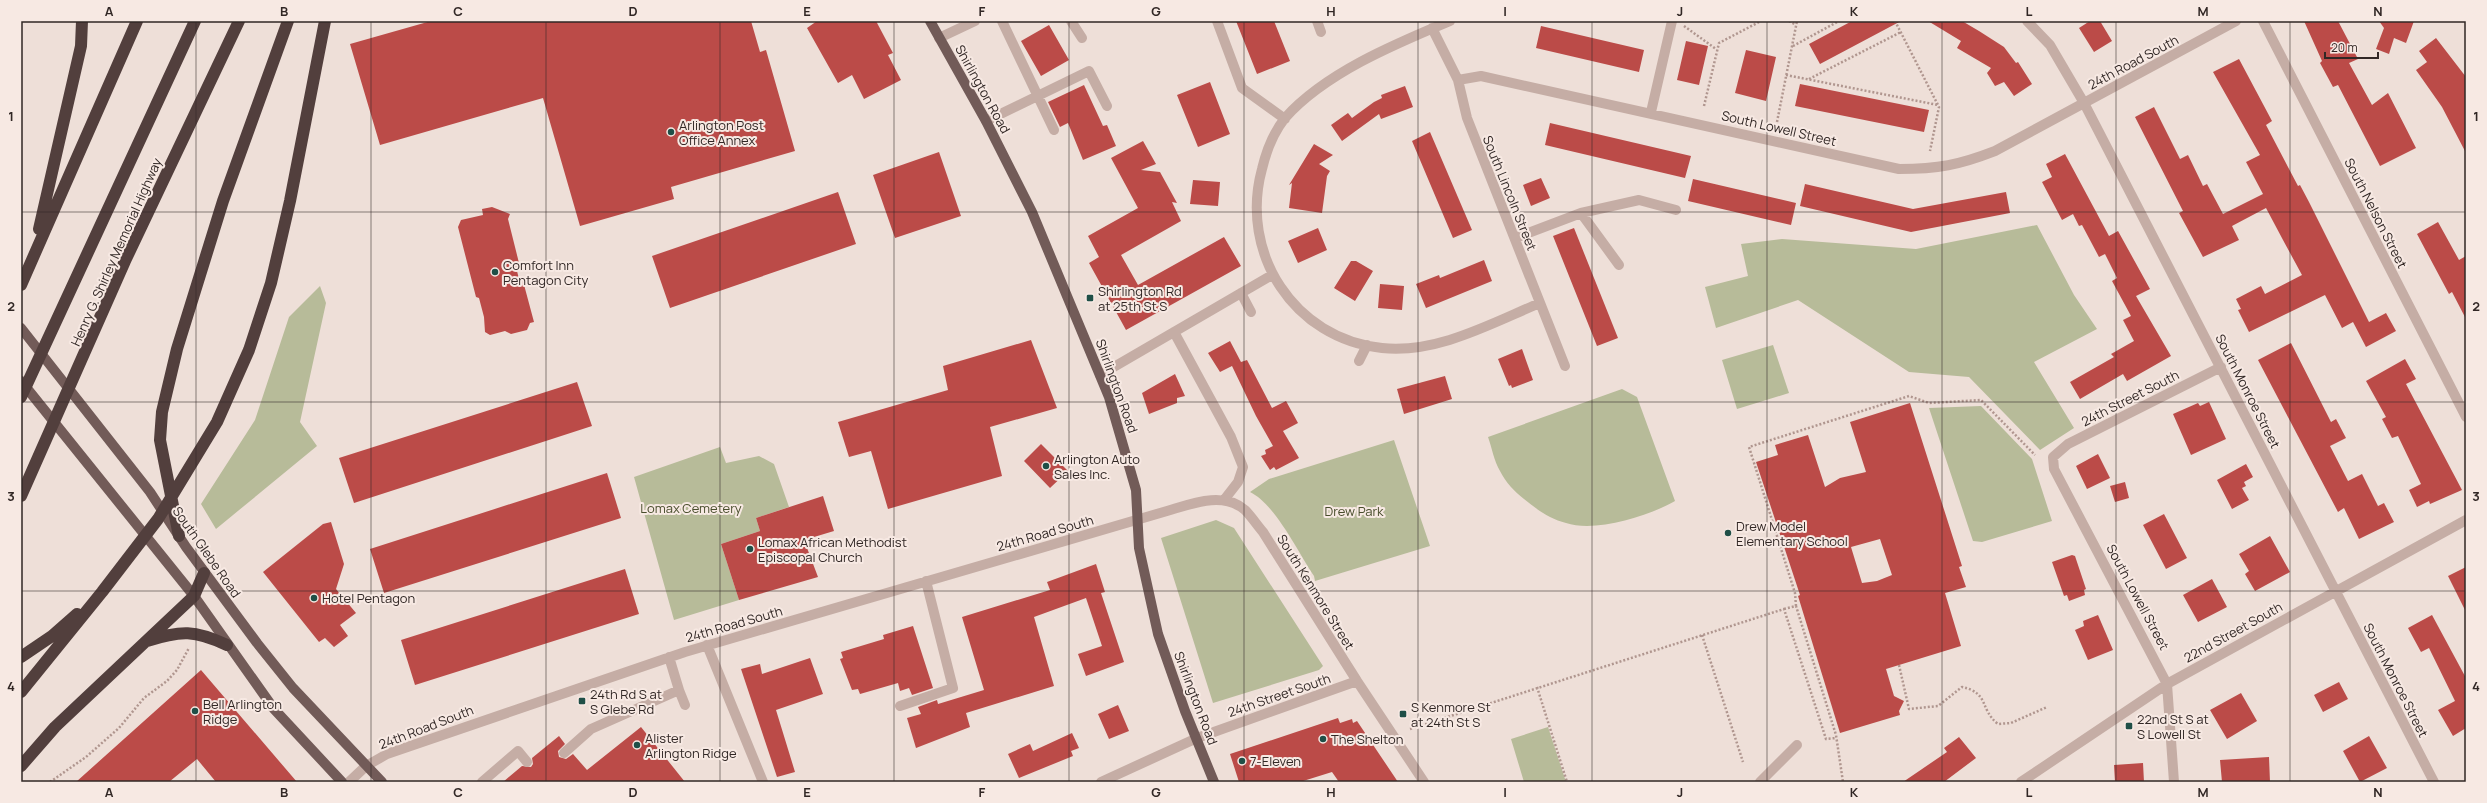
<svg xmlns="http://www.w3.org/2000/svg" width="2487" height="803" viewBox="0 0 2487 803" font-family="Manrope,sans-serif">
  <rect width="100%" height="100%" fill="#eedfd8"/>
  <path fill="#b7bb99" d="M2037 225 2074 295 2097 329 2034 362 2074 428 2040 450 1969 377 1909 372 1798 300 1716 328 1705 287 1748 276 1741 244 1782 239 1916 249Z
    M320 286 326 303 300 422 317 446 216 529 201 504 255 420 289 317Z
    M1773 345 1789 393 1737 409 1722 360Z
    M1622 389 1637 397 1675 501C1649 516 1595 533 1566 523 1550 519 1536 509 1524 499 1514 491 1506 483 1500 471 1494 461 1492 448 1488 437Z
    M1981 406 2032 459 2052 521 1982 542 1973 541 1929 408Z
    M1394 440 1430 546 1315 581 1314 576C1298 552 1275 504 1250 492L1269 479Z
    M720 447 726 463 759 456 774 464 789 507 756 518 760 531 721 544 739 600 674 620 634 477Z
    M1216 520 1234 528 1323 666 1319 670 1213 703 1161 538Z
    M1548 727 1566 782H1524L1511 739Z"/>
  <path fill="#bb4b48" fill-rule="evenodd" d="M431 21H751L760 52 766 50 795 151 671 187 674 199 580 226 543 98 380 145 350 44Z
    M817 21H876L893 53 888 55 901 80 864 99 852 75 838 83 807 28Z
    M1236 21H1274L1290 61 1257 74Z
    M1852 21H1901L1820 64 1809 44Z
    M1928 21H1962L1979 31 2004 47 2016 63 2018 62 2032 84 2014 96 2004 82 1995 86 1987 73 1991 68 1957 48 1961 41Z
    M2090 21H2100L2112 41 2094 52 2079 28Z
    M2304 21H2338L2358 59 2349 63 2372 105 2388 93 2416 148 2380 166 2338 85 2333 87 2320 63 2322 61Z
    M2379 21H2414L2406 43 2394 38 2389 54 2376 49 2384 28Z
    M1049 25 1069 60 1041 76 1021 41Z
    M1541 26 1644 50 1639 72 1536 48Z
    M2436 38 2466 77V153L2442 107 2416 70 2427 62 2419 51Z
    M1686 41 1708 46 1699 85 1677 80Z
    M1746 50 1776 57 1766 101 1735 93Z
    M2239 59 2272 121 2266 125 2298 186 2300 185 2309 202 2369 322 2386 313 2396 331 2366 347 2353 322 2342 328 2325 295 2249 332 2238 310 2241 309 2236 299 2261 286 2265 294 2302 275 2283 240 2266 208 2232 226 2239 240 2203 257 2179 213 2183 211 2135 117 2154 107 2180 159 2188 155 2203 186 2207 184 2223 214 2263 194 2246 162 2260 155 2213 72Z
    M1210 82 1230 134 1198 147 1177 95Z
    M1800 84 1929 110 1924 132 1795 106Z
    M1084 85 1103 126 1107 125 1116 146 1083 160 1068 123 1060 127 1048 102Z
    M1405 86 1413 107 1381 119 1379 114 1342 141 1331 125 1348 113 1352 118 1374 102 1382 98 1381 95Z
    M1550 123 1691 156 1685 178 1545 145Z
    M1430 132 1472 230 1453 238 1412 141Z
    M1143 141 1156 164 1141 170 1160 172 1177 203 1172 202 1181 221 1121 255 1138 285 1224 237 1241 266 1126 330 1089 263 1099 257 1088 236 1138 208 1111 158Z
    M1314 144 1333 155 1319 164 1330 171 1327 176 1322 213 1289 208 1292 183 1289 185Z
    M939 152 961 216 895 238 873 175Z
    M2065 154 2109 236 2118 231 2150 289 2136 296 2171 356 2127 381 2123 374 2080 399 2070 382 2114 357 2111 354 2134 341 2123 320 2131 316 2112 281 2117 278 2105 254 2099 257 2082 225 2079 226 2073 214 2062 220 2042 182 2052 177 2046 164Z
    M1541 178 1550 198 1531 206 1523 185Z
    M1693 179 1796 203 1791 225 1688 201Z
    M1193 180 1220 182 1218 206 1190 204Z
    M1805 184 1913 209 2006 192 2010 213 1911 232 1800 206Z
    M838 192 856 244 670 308 652 256Z
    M492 207 510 214 508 219 519 263 516 267 519 279 523 281 534 322 530 323 527 330 511 334 505 331 490 335 485 332 484 317 479 298 476 297 458 227 461 220 483 215 482 209Z
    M2438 222 2459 260 2466 256V319L2452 292 2449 294 2417 234Z
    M1318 228 1327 250 1298 263 1288 241Z
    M1574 228 1618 338 1597 346 1553 236Z
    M1484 260 1492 281 1426 308 1416 284 1439 275 1440 278Z
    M1351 261H1356L1373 271 1355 301 1334 288Z
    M1380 284 1404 286 1402 310 1378 308Z
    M1031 340 1057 408 990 427 1002 476 888 509 871 451 849 457 838 422 948 390 943 366Z
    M1230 341 1241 362 1247 360 1272 408 1286 401 1298 423 1283 431 1299 458 1276 470 1274 467 1270 470 1261 456 1266 454 1265 450 1273 446 1256 416 1232 366 1220 372 1208 353Z
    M2291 343 2331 422 2336 419 2346 438 2330 446 2348 481 2362 474 2378 506 2384 503 2394 522 2359 539 2344 508 2338 512 2258 360Z
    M1522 349 1533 380 1512 388 1511 385 1509 386 1498 359Z
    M2405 359 2416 379 2406 384 2462 490 2430 504 2429 501 2417 507 2409 490 2421 484 2398 436 2392 438 2382 419 2386 417 2366 381Z
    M1175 374 1185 396 1177 398V403L1149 414 1142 393Z
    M1445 376 1452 399 1404 414 1397 389Z
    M577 382 592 426 354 503 339 458Z
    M2209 402 2226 439 2191 455 2173 414 2198 403 2200 406Z
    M1910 403 1962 566 1959 567 1966 587 1945 593 1961 646 1886 669 1894 696 1904 701 1899 711 1900 715 1840 733 1798 596 1800 595 1756 462 1778 455 1775 445 1808 435 1825 487 1840 478 1866 472 1850 422ZM1880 539 1892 575 1877 581 1862 583 1851 547Z
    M1041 444 1068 471 1050 488 1024 461Z
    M2098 454 2110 478 2087 489 2076 466Z
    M2246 464 2253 477 2244 482 2246 486 2242 488 2249 500 2232 509 2217 480Z
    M607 473 621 518 384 593 370 549Z
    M2125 482 2129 498 2115 502 2110 486Z
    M823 496 834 531 804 540 818 577 739 600 721 544 760 531 756 518Z
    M2164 514 2187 558 2166 569 2143 525Z
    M331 522 344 564 336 589 356 613 340 625 348 636 334 647 325 638 319 642 263 572 323 524Z
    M2270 536 2290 572 2255 591 2245 574 2249 571 2239 554Z
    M2072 555 2075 556 2086 589 2084 590 2085 595 2069 601 2067 595 2064 596 2052 562Z
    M1096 564 1105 592 1101 593 1124 662 1086 676 1078 654 1102 646 1086 598 1034 617 1054 686 966 713 970 727 916 748 907 718 921 714 918 707 937 700 938 704 984 690 962 617 1050 590 1047 582Z
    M2466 567V612L2448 576Z
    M625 569 639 614 415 685 401 640Z
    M2212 579 2227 607 2198 622 2183 595Z
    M2098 615 2113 650 2088 660 2075 630 2084 626 2083 621Z
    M2432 615 2466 678V728L2453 736 2438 710 2455 701 2429 648 2421 652 2408 628Z
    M913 626 933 688 912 695 909 688 900 691 898 683 860 694 858 689 852 690 840 659 843 658 841 652 884 639 883 635Z
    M810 658 823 694 776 710 795 772 777 777 741 669 760 664 762 674Z
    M201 670 297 782H216L197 759 169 782H76Z
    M2339 682 2348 699 2323 712 2314 695Z
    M2241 693 2257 721 2227 739 2210 710Z
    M1118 705 1129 731 1109 739 1098 714Z
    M1338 718 1340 723 1352 719 1353 723 1357 721 1398 782H1339L1332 772 1300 782H1239L1230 754Z
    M641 727 685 782H503L522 766 531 767 533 764 532 758 559 736 565 744 558 751 559 757 566 759 573 754 587 770Z
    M1072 733 1079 748 1071 751 1073 756 1019 778 1008 754 1030 744 1033 751Z
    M2369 736 2387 768 2360 782 2343 751Z
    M1959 737 1976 758 1944 782H1903L1947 752 1944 748Z
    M2269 757 2270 782H2222L2220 760Z
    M2143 763 2144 782H2115L2114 765Z"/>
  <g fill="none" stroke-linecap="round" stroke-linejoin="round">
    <path stroke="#b0968f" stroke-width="2.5" stroke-dasharray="2 2" stroke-linecap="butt" d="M1789 21 1796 25
      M1895 21 1939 107 1930 151
      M1684 26 1716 49
      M1793 46 1839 21
      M1786 75 1938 105
      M1809 79 1901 32
      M1704 106 1719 43 1761 21
      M1777 122 1797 21
      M1796 606 1795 593 1749 447 1909 396 1929 403 1981 400 2035 455
      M1784 609 1796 606 1836 735 1843 782
      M1702 635 1743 762
      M1899 665 1909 709 1938 706 1962 687C1990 693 1979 709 1998 724L2011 723 2047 707
      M1537 687 1567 782
      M1410 729 1784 609 1826 739 1836 738
      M50 782 86 757 119 728 144 698 167 681 177 670 189 648"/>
    <path stroke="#c5ada5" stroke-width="10" d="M1002 21 1054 130
      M1071 21 1082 38
      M1217 21 1242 88 1285 119
      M1317 21 1321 32
      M1450 21C1395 44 1325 73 1285 118 1274 132 1266 152 1262 169 1239 253 1294 339 1382 348 1437 354 1492 323 1540 303
      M2027 21 2050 45 2084 103 2434 782
      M2263 21 2466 417
      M1432 28 1458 80 1467 118 1565 366
      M939 38 975 21
      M1458 80 1481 76 1899 169C1938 169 1959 165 1995 151L2236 21
      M1651 112 1672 21
      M986 121 1089 71 1107 106
      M1581 213 1619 265
      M1515 238 1581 213 1639 200 1676 210
      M1241 293 1251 312
      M1174 332 1231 437 1243 467 1238 482 1224 500
      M1359 361 1367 345
      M1100 375 1272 275
      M707 645 763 782
      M679 690 685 705
      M900 706 953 688 926 581
      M564 753 591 729 679 690 669 657
      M349 782 366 766 387 754 685 652 1167 511C1191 504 1223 491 1245 510 1251 516 1257 525 1263 532L1357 681 1424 782
      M482 782 518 751 527 762
      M1101 782 1197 738 1357 681
      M1760 782 1797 745
      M2021 782 2167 684 2466 520
      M2174 782 2167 684 2054 469 2053 457 2068 444 2221 367"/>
    <path stroke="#725b58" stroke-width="10" d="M930 21 986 121 1032 212 1109 397 1136 490 1139 548 1158 634 1185 711 1214 782
      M21 328 150 492 186 547 257 643 293 688 382 782
      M21 381 194 596 274 709 342 782"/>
    <path stroke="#523f3d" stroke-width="12" d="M39 229 81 46 82 21
      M21 285 137 21
      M21 397 195 21
      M21 496 125 261 239 21
      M179 536 160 440 162 412 177 349 223 201 288 21
      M147 641C181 630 195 630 227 645
      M21 657 52 636 77 614
      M21 692 102 592 158 519 217 422 249 350 271 283 290 201 325 21
      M21 766 55 727 194 596 204 573"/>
  </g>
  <path fill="none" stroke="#312725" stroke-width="1" stroke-opacity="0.55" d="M196 21V782M371 21V782M546 21V782M720 21V782M894 21V782M1069 21V782M1244 21V782M1418 21V782M1592 21V782M1767 21V782M1942 21V782M2116 21V782M2290 21V782M21 212H2466M21 402H2466M21 591H2466"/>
  <g fill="#1f4f47" stroke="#f7e9e3" stroke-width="1.5">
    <circle cx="671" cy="132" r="4"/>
    <circle cx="495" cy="272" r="4"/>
    <rect x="1086" y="294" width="8" height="8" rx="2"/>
    <circle cx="1046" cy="466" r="4"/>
    <circle cx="1728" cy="533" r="4"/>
    <circle cx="750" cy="549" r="4"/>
    <circle cx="314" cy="598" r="4"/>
    <rect x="578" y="697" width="8" height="8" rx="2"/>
    <circle cx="195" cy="711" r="4"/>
    <rect x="1399" y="710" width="8" height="8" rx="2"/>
    <rect x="2125" y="722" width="8" height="8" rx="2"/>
    <circle cx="1323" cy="739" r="4"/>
    <circle cx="637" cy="745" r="4"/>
    <circle cx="1242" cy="761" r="4"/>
  </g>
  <g text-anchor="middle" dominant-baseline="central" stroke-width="4" stroke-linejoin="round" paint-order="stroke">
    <g font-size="13" fill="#312725" stroke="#f7e9e3">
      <text transform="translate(2133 62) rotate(-28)">24th Road South</text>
      <text transform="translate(983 89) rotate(61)">Shirlington Road</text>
      <text transform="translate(1779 128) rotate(13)">South Lowell Street</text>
      <text transform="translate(1510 193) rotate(68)">South Lincoln Street</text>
      <text transform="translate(2376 213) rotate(63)">South Nelson Street</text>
      <text transform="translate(116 252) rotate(-66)">Henry G. Shirley Memorial Highway</text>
      <text transform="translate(1117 386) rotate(70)">Shirlington Road</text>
      <text transform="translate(2248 391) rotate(63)">South Monroe Street</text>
      <text transform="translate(2130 398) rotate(-27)">24th Street South</text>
      <text transform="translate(1045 533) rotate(-16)">24th Road South</text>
      <text transform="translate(207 552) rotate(55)">South Glebe Road</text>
      <text transform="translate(1316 592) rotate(58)">South Kenmore Street</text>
      <text transform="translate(2138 597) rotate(62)">South Lowell Street</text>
      <text transform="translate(734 624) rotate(-16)">24th Road South</text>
      <text transform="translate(2233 632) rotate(-29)">22nd Street South</text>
      <text transform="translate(2396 680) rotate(63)">South Monroe Street</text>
      <text transform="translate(1279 695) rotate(-19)">24th Street South</text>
      <text transform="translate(1196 698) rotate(69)">Shirlington Road</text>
      <text transform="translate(426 727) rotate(-21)">24th Road South</text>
    </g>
    <g font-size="13" fill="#312725" stroke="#f7e9e3" text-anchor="start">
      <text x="679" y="125">Arlington Post<tspan x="679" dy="15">Office Annex</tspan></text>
      <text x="503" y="265">Comfort Inn<tspan x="503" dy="15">Pentagon City</tspan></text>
      <text x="1098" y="291">Shirlington Rd<tspan x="1098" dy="15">at 25th St S</tspan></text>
      <text x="1054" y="459">Arlington Auto<tspan x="1054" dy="15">Sales Inc.</tspan></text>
      <text x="1736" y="526">Drew Model<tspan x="1736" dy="15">Elementary School</tspan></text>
      <text x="758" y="542">Lomax African Methodist<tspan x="758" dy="15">Episcopal Church</tspan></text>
      <text x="322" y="598">Hotel Pentagon</text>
      <text x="590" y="694">24th Rd S at<tspan x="590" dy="15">S Glebe Rd</tspan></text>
      <text x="203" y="704">Bell Arlington<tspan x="203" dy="15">Ridge</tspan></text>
      <text x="1411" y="707">S Kenmore St<tspan x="1411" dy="15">at 24th St S</tspan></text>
      <text x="2137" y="719">22nd St S at<tspan x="2137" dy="15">S Lowell St</tspan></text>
      <text x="645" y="738">Alister<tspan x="645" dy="15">Arlington Ridge</tspan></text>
      <text x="1331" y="739">The Shelton</text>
      <text x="1250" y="761">7-Eleven</text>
    </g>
    <g font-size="13" fill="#484d2c" stroke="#f7e9e3">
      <text x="691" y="508">Lomax Cemetery</text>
      <text x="1354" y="511">Drew Park</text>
    </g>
  </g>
  <rect width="2487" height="803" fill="none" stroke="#f7e9e3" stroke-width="44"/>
  <path d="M2325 52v6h53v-6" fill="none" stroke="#312725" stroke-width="2"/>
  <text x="2331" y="52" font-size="12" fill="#312725" stroke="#f7e9e3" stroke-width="3" paint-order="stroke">20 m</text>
  <rect x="22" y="22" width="2443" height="759" fill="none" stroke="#312725" stroke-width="1.5"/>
  <g font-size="13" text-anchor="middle" font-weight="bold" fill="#312725">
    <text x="109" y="16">A</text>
    <text x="284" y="16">B</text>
    <text x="458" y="16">C</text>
    <text x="633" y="16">D</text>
    <text x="807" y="16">E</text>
    <text x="982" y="16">F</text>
    <text x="1156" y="16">G</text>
    <text x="1331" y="16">H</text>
    <text x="1505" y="16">I</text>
    <text x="1680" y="16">J</text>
    <text x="1854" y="16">K</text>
    <text x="2029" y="16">L</text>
    <text x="2203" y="16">M</text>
    <text x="2378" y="16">N</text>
    <text x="11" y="121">1</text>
    <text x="2476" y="121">1</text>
    <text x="11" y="311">2</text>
    <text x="2476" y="311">2</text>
    <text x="11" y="501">3</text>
    <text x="2476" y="501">3</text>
    <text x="11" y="691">4</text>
    <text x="2476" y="691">4</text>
    <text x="109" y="797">A</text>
    <text x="284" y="797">B</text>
    <text x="458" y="797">C</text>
    <text x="633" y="797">D</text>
    <text x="807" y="797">E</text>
    <text x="982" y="797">F</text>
    <text x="1156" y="797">G</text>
    <text x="1331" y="797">H</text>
    <text x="1505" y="797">I</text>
    <text x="1680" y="797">J</text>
    <text x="1854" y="797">K</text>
    <text x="2029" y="797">L</text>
    <text x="2203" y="797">M</text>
    <text x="2378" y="797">N</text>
  </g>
</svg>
